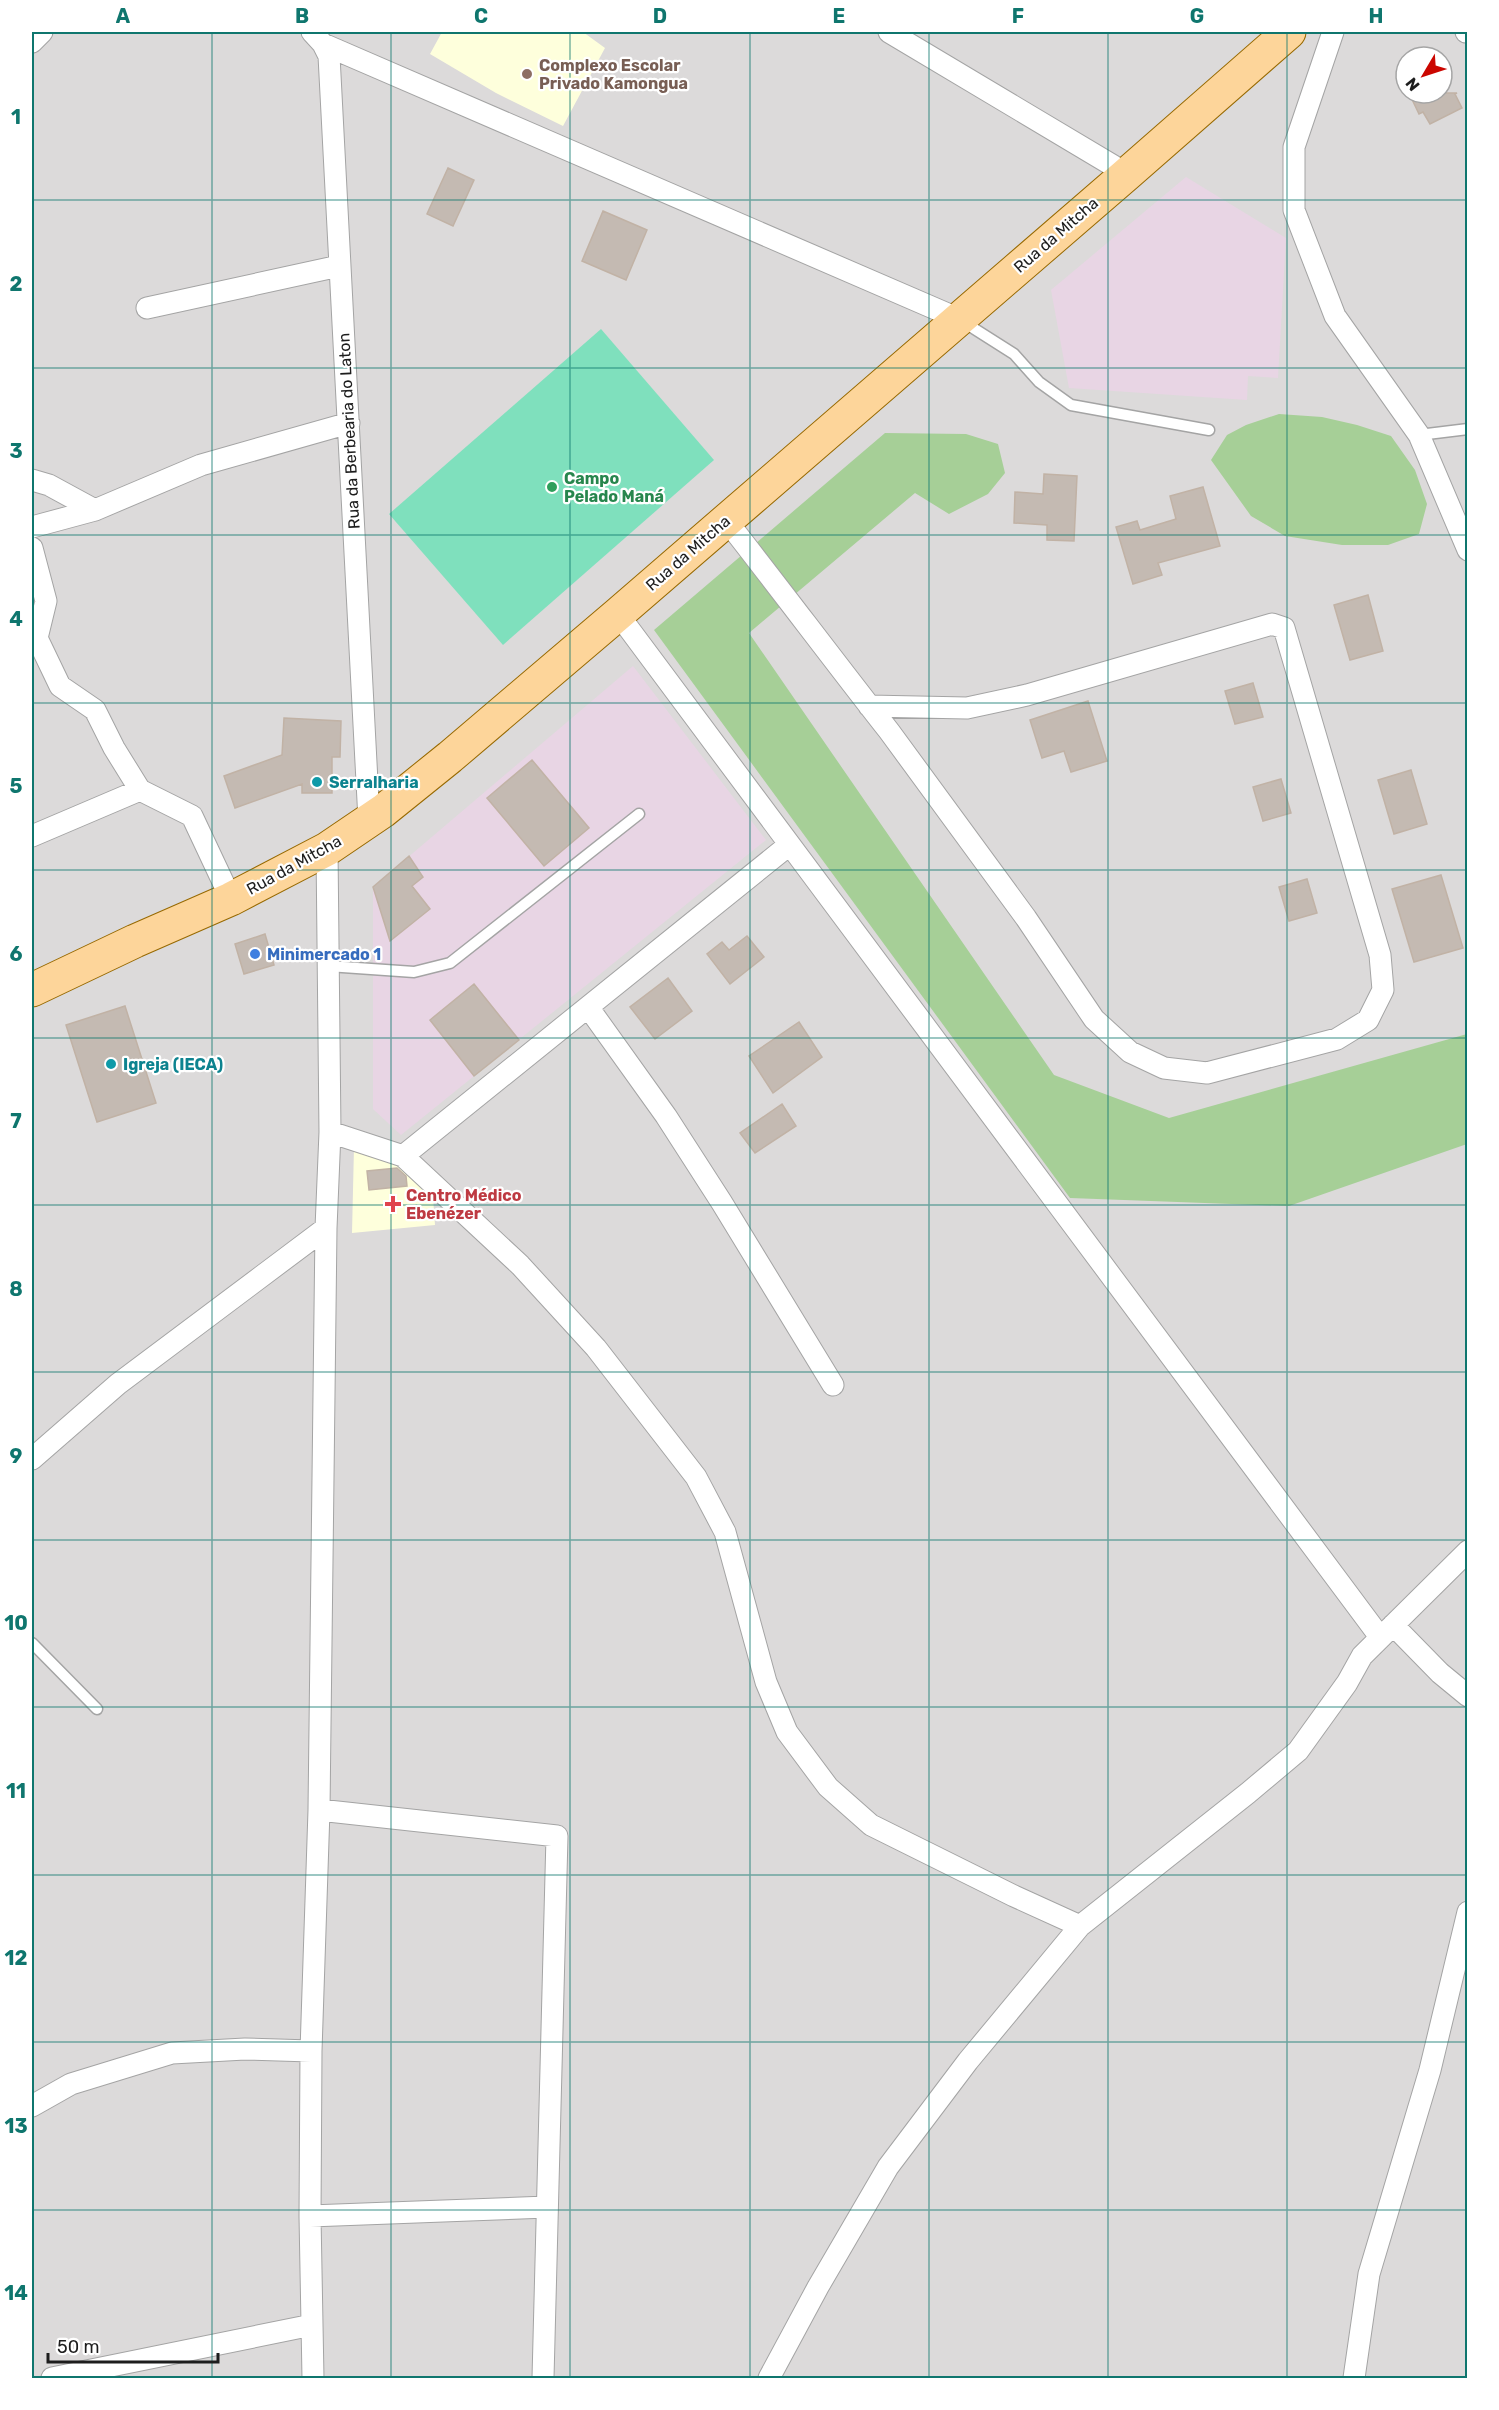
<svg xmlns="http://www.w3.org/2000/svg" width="1499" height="2410" viewBox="0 0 1499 2410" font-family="Rubik,sans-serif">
  <rect width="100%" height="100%" fill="#efebe3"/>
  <path fill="#dcdada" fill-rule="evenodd" d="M32 32H1467V2378H32ZM1406 57H1442V93H1406Z"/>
  <path fill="#e8d5e4" d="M1186 177 1286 238 1278 378 1248 376 1247 400 1069 388 1051 290Z
    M633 666 766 840 401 1135 373 1109V887Z"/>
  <path fill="#feffdc" d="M442 32H583L605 48 563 126 496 93 430 54Z
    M354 1147 403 1156 432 1183 435 1225 352 1233Z"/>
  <path fill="#a6cf97" d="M1279 414 1322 417 1357 425 1391 436 1415 470 1427 504 1419 534 1388 545H1342L1285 536 1251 516 1211 460 1227 435 1246 425Z
    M885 433 966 434 998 444 1005 473 988 494 949 514 915 493 749 633 1054 1075 1169 1118 1467 1034V1144L1289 1206 1070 1198 654 630Z"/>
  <path fill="#7fe0bd" d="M601 329 714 460 503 645 389 514Z"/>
  <path fill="#c4bab2" stroke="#c1b2a5" stroke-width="1.5" d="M1409 93H1457L1455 94 1462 108 1430 124 1423 112 1419 114Z
    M448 168 474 180 453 226 427 214Z
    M603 211 647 230 626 280 582 261Z
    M1044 474 1077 476 1074 541 1047 540V525L1014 523 1015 492 1043 494Z
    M1203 487 1220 546 1158 563 1162 575 1133 584 1116 527 1137 521 1140 530 1176 519 1170 496Z
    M1368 595 1383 651 1350 660 1334 605Z
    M1253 683 1263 717 1235 724 1225 691Z
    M1088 701 1107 761 1071 772 1064 751 1042 758 1030 720Z
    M284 718 341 721 340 757H332V793H302V784L235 808 224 776 282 755Z
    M532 760 589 828 544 866 487 798Z
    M1411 770 1427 824 1394 834 1378 780Z
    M1281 779 1291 813 1263 821 1253 787Z
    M409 856 423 877 412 886 430 909 390 941 373 887Z
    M1441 875 1463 948 1414 962 1392 889Z
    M1307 879 1317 913 1289 921 1279 887Z
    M265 934 274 965 244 974 235 944Z
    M747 936 764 957 730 984 707 954 722 942 729 950Z
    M668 978 692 1011 655 1039 630 1007Z
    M474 984 519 1040 474 1076 430 1020Z
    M125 1006 156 1103 97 1122 66 1025Z
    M799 1022 822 1057 773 1093 749 1056Z
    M782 1104 796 1126 755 1153 740 1133Z
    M397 1168 406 1176 407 1186 369 1190 367 1171Z"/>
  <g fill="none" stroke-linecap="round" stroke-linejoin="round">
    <g stroke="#a4a4a4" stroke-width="13">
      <path id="service" d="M962 321 1014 354 1039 382 1071 405 1209 430
        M1419 435 1468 429
        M328 966 414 972 450 963 639 814
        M32 1643 97 1709"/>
    </g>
    <g stroke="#a4a4a4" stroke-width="23">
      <path id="minor" d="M312 32 323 44 959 319
        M889 32 1127 174
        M1333 32 1294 147V210L1335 316 1419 435 1468 550
        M1466 32H1468
        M32 42 42 32
        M323 44 329 56 369 820
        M147 308 339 266
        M32 480 49 485 95 510
        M726 520C781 590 834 661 889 731L1026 918 1094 1019 1130 1052 1164 1068 1207 1073 1337 1039 1368 1020 1383 990 1380 955 1284 628 1272 624 1027 695 967 708 869 706
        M32 527 95 510 201 465 349 423
        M32 548 46 601 37 638 60 686 95 710 114 748 140 790 192 816 231 899
        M618 614 1380 1637
        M32 836 140 790
        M588 1007 666 1116 722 1203 833 1385
        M330 1132 403 1156 520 1265 596 1348 696 1477 725 1532 766 1682 787 1732 828 1787 871 1825 1014 1896 1080 1926
        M403 1156 789 845
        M32 1459 118 1384 326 1228
        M1393 1625 1440 1673 1468 1696
        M319 1810 557 1836 543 2378
        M32 2106 71 2084 172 2053 245 2049 311 2051
        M310 2216 547 2207
        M52 2378 312 2325
        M313 2378 310 2216 311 2051 319 1810 326 1228 330 1132 327 849
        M769 2378 818 2287 888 2167 968 2061 1080 1926 1248 1793 1298 1751 1347 1683 1362 1656 1468 1551
        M1354 2378 1369 2274 1430 2070 1468 1912"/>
    </g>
    <g stroke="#976900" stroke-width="35">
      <path id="primary" d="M32 990 135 941 231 899 327 849 383 811 450 757 618 614 1127 174 1289 32"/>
    </g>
    <use href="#service" stroke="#fff" stroke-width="10"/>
    <use href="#minor" stroke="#fff" stroke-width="21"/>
    <use href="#primary" stroke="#fdd59a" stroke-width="33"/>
  </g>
  <path fill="none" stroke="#0f766e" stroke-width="1.5" stroke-opacity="0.55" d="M212 32V2378M391 32V2378M570 32V2378M750 32V2378M929 32V2378M1108 32V2378M1287 32V2378M32 200H1468M32 368H1468M32 535H1468M32 703H1468M32 870H1468M32 1038H1468M32 1205H1468M32 1372H1468M32 1540H1468M32 1707H1468M32 1875H1468M32 2042H1468M32 2210H1468"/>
  <circle fill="#8d6e63" stroke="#fff" stroke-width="2" cx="527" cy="74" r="6"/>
  <circle fill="#2e9e5b" stroke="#fff" stroke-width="2" cx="552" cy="487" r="6"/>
  <g fill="#0f9aa8" stroke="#fff" stroke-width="2">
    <circle cx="317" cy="782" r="6"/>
    <circle cx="111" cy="1064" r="6"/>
  </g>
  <circle fill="#3f7fe0" stroke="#fff" stroke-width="2" cx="255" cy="954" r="6"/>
  <path fill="#e0444e" stroke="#fff" stroke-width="2" d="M390 1195h6v6h6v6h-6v6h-6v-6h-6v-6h6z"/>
  <g text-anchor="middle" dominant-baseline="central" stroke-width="4.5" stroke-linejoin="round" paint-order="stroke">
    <g font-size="16" font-weight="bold" fill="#785e54" stroke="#fff" text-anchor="start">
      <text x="539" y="65">Complexo Escolar<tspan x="539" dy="18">Privado Kamongua</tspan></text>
    </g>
    <g font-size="16" fill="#1d1d1d" stroke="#fff">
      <text transform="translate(1056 235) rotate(-41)">Rua da Mitcha</text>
      <text transform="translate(349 431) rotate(-93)">Rua da Berbearia do Laton</text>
      <text transform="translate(688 553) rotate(-41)">Rua da Mitcha</text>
      <text transform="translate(294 865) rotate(-29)">Rua da Mitcha</text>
    </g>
    <g font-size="16" font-weight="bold" fill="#27864d" stroke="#fff" text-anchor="start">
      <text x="564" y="478">Campo<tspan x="564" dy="18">Pelado Maná</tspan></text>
    </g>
    <g font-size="16" font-weight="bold" fill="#0d838f" stroke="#fff" text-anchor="start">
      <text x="329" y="782">Serralharia</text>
      <text x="123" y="1064">Igreja (IECA)</text>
    </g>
    <g font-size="16" font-weight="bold" fill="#366cbe" stroke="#fff" text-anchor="start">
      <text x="267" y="954">Minimercado 1</text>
    </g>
    <g font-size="16" font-weight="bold" fill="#be3a42" stroke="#fff" text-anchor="start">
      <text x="406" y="1195">Centro Médico<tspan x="406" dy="18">Ebenézer</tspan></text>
    </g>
  </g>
  <rect width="1499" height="2410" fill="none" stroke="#ffffff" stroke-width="66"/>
  <g transform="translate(1424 75) rotate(231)"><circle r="28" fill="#ffffff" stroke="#a5a5a5" stroke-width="1.5"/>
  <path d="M0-4.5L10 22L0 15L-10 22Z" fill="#cb0600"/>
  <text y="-9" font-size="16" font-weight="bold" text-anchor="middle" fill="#1d1d1d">N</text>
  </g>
  <path d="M48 2353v9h170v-9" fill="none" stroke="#1d1d1d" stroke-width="3"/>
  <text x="57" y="2353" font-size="18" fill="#1d1d1d" stroke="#ffffff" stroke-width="4.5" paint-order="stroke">50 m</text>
  <rect x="33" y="33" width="1433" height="2344" fill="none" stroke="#0f766e" stroke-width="2"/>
  <g font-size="20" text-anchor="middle" font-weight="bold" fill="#0f766e">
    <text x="123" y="23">A</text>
    <text x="302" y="23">B</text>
    <text x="481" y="23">C</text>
    <text x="660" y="23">D</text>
    <text x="839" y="23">E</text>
    <text x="1018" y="23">F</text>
    <text x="1197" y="23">G</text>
    <text x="1376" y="23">H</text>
    <text x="16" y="124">1</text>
    <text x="16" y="291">2</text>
    <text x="16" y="458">3</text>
    <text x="16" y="626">4</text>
    <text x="16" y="793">5</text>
    <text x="16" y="961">6</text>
    <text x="16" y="1128">7</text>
    <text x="16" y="1296">8</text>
    <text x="16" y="1463">9</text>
    <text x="16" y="1630">10</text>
    <text x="16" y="1798">11</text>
    <text x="16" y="1965">12</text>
    <text x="16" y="2133">13</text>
    <text x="16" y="2300">14</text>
  </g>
</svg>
